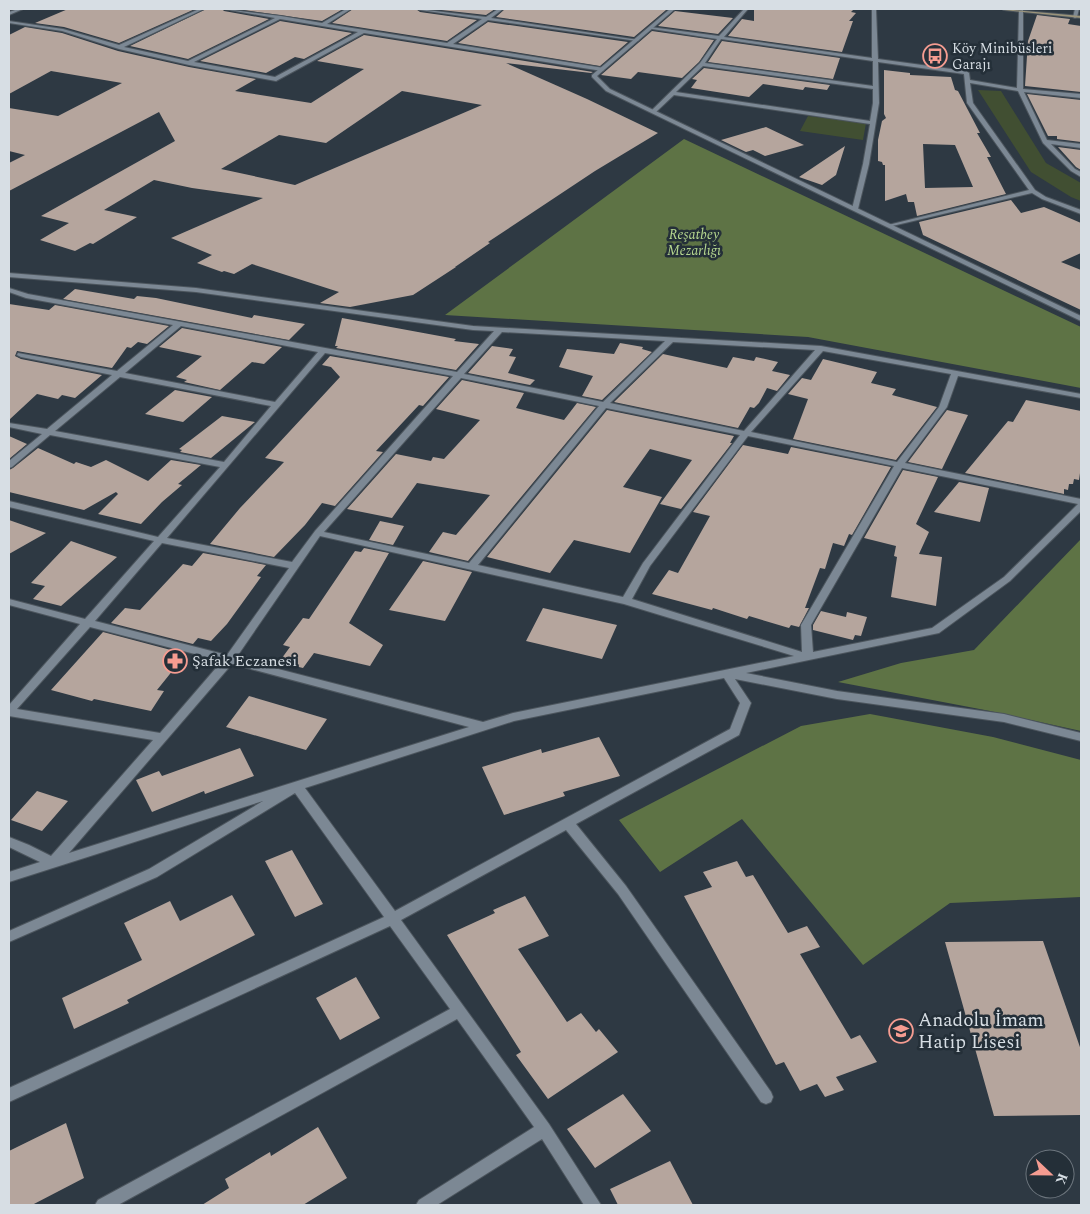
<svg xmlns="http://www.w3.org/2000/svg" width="1090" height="1214" viewBox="0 0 1090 1214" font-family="Spectral,serif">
  <rect width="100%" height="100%" fill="#2e3943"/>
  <path fill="#414f32" d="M978 90 1001 91 1046 163 1081 183V201L1071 197 1031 172Z
    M808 116 866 123 863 140 800 131Z"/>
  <path fill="#5e7345" d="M684 139 1081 327V388L808 337 445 315Z
    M1081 539V731L990 711 838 682 901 663 974 650Z
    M870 714 993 737 1081 760V897L950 903 863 965 742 819 660 872 619 820 801 726Z"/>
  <path fill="#b5a59d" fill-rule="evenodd" d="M68 9H195L119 43 64 27 35 23Z
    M206 9H222L224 11 269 19 188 59 130 46Z
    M237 9H343L322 21Z
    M353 9H416L420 12 477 20 447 41 332 23Z
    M432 9H495L486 15Z
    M505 9H656L666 10 634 37 496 17Z
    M754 9H854L851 12 856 13 849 21H853L842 52 728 36 742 19 754 21Z
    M675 11 733 18 718 34 658 26Z
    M1037 15 1070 19 1068 24 1081 26V92L1025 86 1028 41Z
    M280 21 352 33 304 59 295 57 266 73 200 61Z
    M488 22 628 42 600 66 458 43Z
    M25 27 62 33 118 51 189 67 256 79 235 91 311 103 364 69 317 61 364 35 593 72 591 73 506 63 587 99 658 133 595 171 488 242 490 243 455 267H456L413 295 350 307 320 303 339 292 252 264 234 274 224 271 222 272 197 263 212 255 171 238 263 198 192 188 154 180 104 210 137 217 93 244 90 243 75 251 40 240 69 223 41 216 175 141 159 112 9 191V163L25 155 9 151V108L58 116 122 83 51 71 9 94V35ZM402 91 482 105 295 185 221 169 279 135 326 143Z
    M652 31 714 40 699 62 682 78 638 72 631 79 601 75Z
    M722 41 840 58 833 79 708 62Z
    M704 68 830 85 827 90 805 87 803 90 763 84 749 97 691 88 697 80 692 79Z
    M884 70 910 73V75L951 77 955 90 958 91 980 133H977L991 157H987L1006 194 917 216 914 202H908L906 194 885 201V165H883L882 162 878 161V140L882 121 886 118 884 114ZM923 144 955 145 973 187 925 188Z
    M1027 94 1081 100V142L1057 139V136H1048Z
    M766 127 804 145 765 156 753 150 746 152 721 140Z
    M845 146 836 175 822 185 799 177Z
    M1058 147 1081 150V170L1076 167Z
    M1011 200 1021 213 1044 207 1081 223V253L1061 262 1081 270V310L923 235 919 222Z
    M75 289 134 299 137 296 156 298 252 318 254 315 305 324 289 340 63 299Z
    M9 304 49 310 55 305 169 326 147 344 138 342 131 348 127 347 112 368 17 351 15 356 21 359 102 375 75 398 62 395 58 399 37 394 9 420Z
    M342 318 456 339 454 341 479 344 456 370 336 348 338 346H335Z
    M182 328 282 347 264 364 252 362 220 390 184 382 187 380 176 377 202 356 159 347Z
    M620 343 643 347 642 349 652 352 602 400 582 396 593 376 559 367 567 349 614 354Z
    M492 346 513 349 509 356 516 357 508 373 535 380 530 385 468 373Z
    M663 354 727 368 733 357 754 361 756 357 778 362 772 371 790 375 777 391 767 388 759 403 754 408 750 407 738 428 614 402Z
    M330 356 449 377 423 406 419 405 376 451 383 452 335 506 322 503 305 525 274 557 210 544 240 508 284 462 265 458 340 377 331 367 322 365Z
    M823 359 877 372 871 383 896 389 892 395 937 407 896 460 793 439 808 399 788 394 802 378 811 380Z
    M462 380 524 393 516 408 564 420 577 403 596 407 468 561 429 552 443 532 456 535 490 495 417 483 392 518 347 509 396 454 431 461 433 457 444 459 480 420 436 409Z
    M175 390 212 397 183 422 145 414Z
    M1026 400 1081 411V466L1079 480 1074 479 1073 484H1069L1068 490 1064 489V494L965 473 1008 421 1013 422Z
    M607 410 734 436 730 443H732L681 509 660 504 692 460 650 449 623 487 662 497 630 553 574 540 550 573 487 557Z
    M947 410 968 415 942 469 908 462Z
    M222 416 255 422 211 458 180 452 182 450 179 449Z
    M9 436 27 444 9 459Z
    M743 445 788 454 791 447 891 467 852 535 849 534 844 546 833 543 825 569 820 568 805 608H809L799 627 791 625 789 628 749 616 747 619 713 608 712 610 652 594 669 570 678 573 710 516 693 512Z
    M38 448 74 464 76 462 91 467 106 460 148 481 171 460 201 465 178 484 182 485 162 502 141 524 98 514 118 494 116 492 84 510 9 492V470L13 468Z
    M903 470 938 477 916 524 929 532 919 554 942 557 936 606 891 597 897 557 894 556 896 546 864 538Z
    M959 482 989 488 980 522 934 512Z
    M9 520 46 533 9 554Z
    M380 521 404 526 393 545 369 540Z
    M71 541 117 557 61 606 33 599 45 586 31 583Z
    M364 548 389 553 349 623 383 645 370 666 314 653 303 668 279 662 290 647 283 645 303 618 309 619 355 551 361 552Z
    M203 553 266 565 257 576 261 577 227 624 211 641 198 638 193 644 111 623 125 608 140 610 183 564 192 566Z
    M423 561 472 572 445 621 389 610Z
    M543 608 617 625 602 659 526 641Z
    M821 611 846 617 847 612 867 617 861 636 855 635 853 640 813 630V625Z
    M103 632 186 654 157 690 164 691 151 711 94 699 92 701 51 690Z
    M249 696 327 719 306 750 226 727Z
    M599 737 620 776 563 792 565 796 504 815 482 767 541 749 542 753Z
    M240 748 254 776 205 794 204 791 152 812 136 780 159 771 162 776Z
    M37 791 68 801 42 831 11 820Z
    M292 850 323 904 295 917 265 861Z
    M737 861 746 877 753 875 788 933 807 926 820 947 800 954 851 1039 860 1035 877 1062 836 1077 844 1090 825 1097 817 1084 800 1091 784 1062 776 1065 684 896 712 887 703 872Z
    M232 895 255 935 127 1000 129 1003 74 1029 62 998 142 960 124 923 170 901 180 921Z
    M525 896 549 936 518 949 567 1022 581 1013 596 1032 599 1029 618 1052 548 1099 516 1055 521 1052 447 935 495 913 493 910Z
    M1043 941 1081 1050V1115L994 1116 945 942Z
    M356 977 380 1018 340 1040 316 998Z
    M623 1094 651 1131 595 1168 567 1129Z
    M66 1123 84 1178 32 1205H9V1151Z
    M318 1127 347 1178 303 1205H202L229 1188 225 1179 270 1152 271 1156Z
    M670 1161 693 1205H618L610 1189Z"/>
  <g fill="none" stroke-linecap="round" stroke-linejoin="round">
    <g stroke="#4c555d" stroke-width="2">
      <path id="minor" d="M18 9H23L9 15V12Z
        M199 9H204L124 47 188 61 275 18 224 9 281 16 322 23 346 9H351L327 24 447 43 482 19 420 10 418 9 486 17 498 9H503L491 18 639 40 637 41 488 20 453 44 604 68V70L602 71 364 33 276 81 189 65 119 49 62 31 9 23V21L63 29 119 45ZM280 19 358 32 275 77 194 62Z
        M744 9H748L724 37 872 58V9H876L878 59 966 71 969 73 970 80 1017 88 1019 11 1023 10V89L1081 94V98L1024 92 1047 140 1081 144V148L1051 144 1075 169 1081 172V177L1071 171 1043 143 1018 91 970 83 973 103 1035 190 1046 197 1081 210V214L1042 199 1032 193 888 227V225L1029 190 967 103 964 74 878 62 879 103 869 164 858 209 855 211 852 209 863 164 870 124 674 95 656 112H652V110L700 63 717 39 652 29 650 27 719 36ZM721 39 873 61V86L705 63ZM703 66 873 89V103L870 121 676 92Z
        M1075 9H1079L1077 17 1075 18 1073 17Z
        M9 273 196 288 473 326 821 346 1081 394V398L958 376 947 407 905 463 1081 499V511L1010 581 939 633 746 673 837 691 1004 714 1081 733V741L1004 722 837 699 735 679 751 703 739 735 576 824 626 886 771 1092 773 1097 771 1102 766 1104 761 1102 618 894 566 830 401 920 549 1124 601 1205H584L542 1139 437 1205H416L419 1200 534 1127 457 1019 118 1205H95L98 1200 450 1009 390 926 9 1102V1088L384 917 295 793 157 877 9 942V931L149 869 263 801 9 882V872L40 862 9 847V837L29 845 51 856 153 740 9 716V705L80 624 9 605V599L85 619 154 541 9 507V501L158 537 220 467 50 435 12 467 9 468V461L42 434 9 427V423L47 429 112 375 21 357 17 355 18 353 117 371 173 325 26 298 9 292V288L28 294 457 372 494 331 473 330 196 292 9 277ZM181 326 318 352 275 402 125 373ZM502 332 665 341 603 402 464 374ZM673 342 815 350 744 431 610 403ZM823 351 951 374 939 407 897 462 751 432ZM325 353 453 376 315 531 292 562 167 538ZM120 377 271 406 224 462 55 431ZM461 378 599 406 469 563 324 532ZM606 408 740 435 643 563 623 597 478 565ZM748 436 894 466 801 625 802 652 632 599 650 566ZM902 468 1078 504 1004 577 932 628 813 652 811 625ZM320 536 624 604 794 656 513 713 483 722 236 658ZM162 543 289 568 227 655 95 621ZM90 627 222 661 160 733 17 709ZM232 664 469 727 69 853ZM724 678 740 703 730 729 395 911 305 788 514 721Z"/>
    </g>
    <g stroke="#4c555d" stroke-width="2">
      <path id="tertiary" d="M670 9H675L597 76 610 89 1081 316V321L606 91 592 77V75Z"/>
    </g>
    <g stroke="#4c555d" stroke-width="2">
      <path id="secondary" d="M1002 9 1081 16V18L1004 10Z"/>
    </g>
    <use href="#minor" fill="#7c8894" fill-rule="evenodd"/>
    <use href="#tertiary" fill="#7c8894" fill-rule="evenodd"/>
    <use href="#secondary" fill="#9b947b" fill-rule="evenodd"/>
  </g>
  <defs>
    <g id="bus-ring" transform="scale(1.25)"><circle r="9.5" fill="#242f38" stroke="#f59c91" stroke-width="1.5"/><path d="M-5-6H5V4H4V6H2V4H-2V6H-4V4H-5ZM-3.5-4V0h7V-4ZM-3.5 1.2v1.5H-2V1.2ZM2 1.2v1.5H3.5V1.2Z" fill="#f59c91"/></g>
    <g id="pharmacy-ring" transform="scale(1.25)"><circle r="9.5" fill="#242f38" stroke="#f59c91" stroke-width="1.5"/><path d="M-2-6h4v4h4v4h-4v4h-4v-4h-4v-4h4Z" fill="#f59c91"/></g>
    <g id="school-ring" transform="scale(1.25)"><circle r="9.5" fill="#242f38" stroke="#f59c91" stroke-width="1.5"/><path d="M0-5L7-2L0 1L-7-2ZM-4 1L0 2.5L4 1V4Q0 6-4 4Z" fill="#f59c91"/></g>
  </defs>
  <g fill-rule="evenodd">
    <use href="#bus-ring" x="935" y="56"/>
    <use href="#pharmacy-ring" x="175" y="661"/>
    <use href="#school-ring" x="901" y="1031"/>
  </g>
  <g text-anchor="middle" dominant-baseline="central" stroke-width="5" stroke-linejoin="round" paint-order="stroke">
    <g font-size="14" fill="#d7dee4" stroke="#242f38" text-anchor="start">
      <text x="952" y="48">Köy Minibüsleri<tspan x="952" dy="16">Garajı</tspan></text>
    </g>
    <g font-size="14" font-style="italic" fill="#b6d78f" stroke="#242f38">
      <text x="694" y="234">Reşatbey<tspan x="694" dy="16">Mezarlığı</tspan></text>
    </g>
    <g font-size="16" fill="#d7dee4" stroke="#242f38" text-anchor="start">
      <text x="192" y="661">Şafak Eczanesi</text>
    </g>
    <g font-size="19" fill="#d7dee4" stroke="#242f38" text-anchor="start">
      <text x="918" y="1020">Anadolu İmam<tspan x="918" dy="22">Hatip Lisesi</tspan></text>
    </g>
  </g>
  <rect width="1090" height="1214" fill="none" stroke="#d7dee4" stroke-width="20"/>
  <g transform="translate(1050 1174) rotate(112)"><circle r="24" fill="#242f38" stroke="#6c757d"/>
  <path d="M0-4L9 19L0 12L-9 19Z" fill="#f59c91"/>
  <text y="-8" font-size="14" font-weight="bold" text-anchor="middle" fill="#d7dee4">K</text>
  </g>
</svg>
